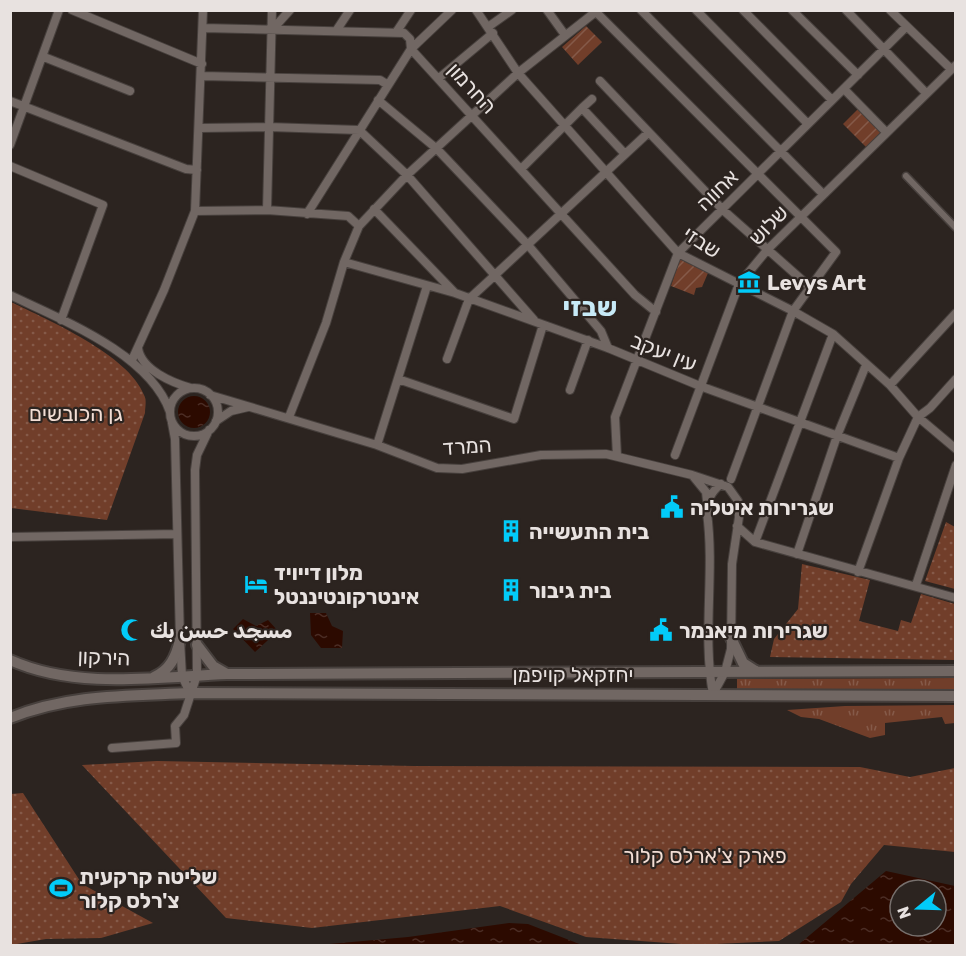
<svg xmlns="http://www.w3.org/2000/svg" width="966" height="956" viewBox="0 0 966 956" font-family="Rubik,Vazirmatn,Heebo,sans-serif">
  <defs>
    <pattern id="grass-tufts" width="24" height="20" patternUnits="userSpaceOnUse" patternTransform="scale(1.5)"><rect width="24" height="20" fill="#713e2a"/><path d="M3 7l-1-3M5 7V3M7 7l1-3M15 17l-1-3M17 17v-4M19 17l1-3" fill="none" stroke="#855a49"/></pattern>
    <pattern id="park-dots" width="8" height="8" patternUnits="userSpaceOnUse" patternTransform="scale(1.5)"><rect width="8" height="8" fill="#713e2a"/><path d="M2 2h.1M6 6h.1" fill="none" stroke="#855a49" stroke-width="1.8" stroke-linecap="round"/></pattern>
    <pattern id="garden-furrows" width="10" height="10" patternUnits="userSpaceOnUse" patternTransform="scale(1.5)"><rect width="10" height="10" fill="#713e2a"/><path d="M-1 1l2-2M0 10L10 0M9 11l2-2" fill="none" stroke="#855a49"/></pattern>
    <pattern id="water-ripples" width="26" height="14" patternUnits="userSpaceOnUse" patternTransform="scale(1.5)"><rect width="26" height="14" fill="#2c0a00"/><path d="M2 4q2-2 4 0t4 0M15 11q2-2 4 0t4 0" fill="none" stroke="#4b2d25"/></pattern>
  </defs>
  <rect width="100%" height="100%" fill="#2c2420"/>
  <path fill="url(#grass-tufts)" d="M955 678V691L737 689V679Z
    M955 705V723L945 724 942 717 885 723V735L870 738 819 719 801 717 787 710 845 706Z"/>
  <path fill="url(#park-dots)" d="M11 302C48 320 129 355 144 395 147 400 145 407 145 413L107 520 11 508Z
    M946 522 955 527V589L925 581Z
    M802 564 870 580 859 621 898 631 901 620 911 623 921 594 955 604V660L770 657 774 639 798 609Z
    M157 761 414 766 860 767 910 777 955 768V852L884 845 851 884 841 902 779 941 695 945 586 937 500 906 312 928 226 918 82 765Z
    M23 793 82 884 153 923 101 938 46 939 11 945V794Z"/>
  <path fill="url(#garden-furrows)" d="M586 26 602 42 578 65 562 47Z
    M859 108 882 131 866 147 843 124Z
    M680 259 708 273 702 287 696 288 694 295 671 286Z"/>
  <path fill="url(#water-ripples)" fill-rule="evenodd" d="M178 412a16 16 0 1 1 32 0a16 16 0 1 1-32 0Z
    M310 613H326L332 626 343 631 342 648H321L311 635Z
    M243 619 256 626 268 620 278 631 255 652 233 629Z
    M886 871 955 886V945H798ZM900 890H936V926H900Z
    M509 923 528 924 582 945H318L408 937Z"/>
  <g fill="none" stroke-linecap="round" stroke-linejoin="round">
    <g stroke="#47403d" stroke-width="9">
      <path id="pedestrian" d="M906 176 956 228"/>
    </g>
    <g stroke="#47403d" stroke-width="10">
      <path id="minor" d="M72 10 202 64
        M476 10 518 73 678 253 793 311 833 334 890 385 918 417 956 449
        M547 10 565 35
        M641 10 823 194
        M696 10 808 124
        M743 10 832 100
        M792 10 858 75
        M846 10 926 93
        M890 10 951 69
        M596 12 836 252 793 311 731 479
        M488 27 512 10
        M203 28 404 33 410 39 411 49 635 295 656 312
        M272 30 290 10
        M336 31 350 10
        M397 31 411 10
        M44 57 130 91
        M202 76 380 80 388 85
        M439 78 493 33
        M600 81 723 210 810 287
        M844 89 886 132
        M378 100 437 149 528 245 601 331 608 348
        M10 101 186 169 197 170
        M582 108 592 99
        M200 128 269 127 359 130 407 175 534 320
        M10 145 59 10
        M10 166 103 205 61 320
        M521 169 582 108 625 154
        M374 209 454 292
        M267 210 272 10
        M195 211 267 210 348 216 359 226
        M307 214 411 49 452 10
        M344 262 455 293 608 348 700 386 899 458
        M496 274 648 133
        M10 295C62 320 150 354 170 412
        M138 348C141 370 173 383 191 388
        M447 359 469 299 493 277
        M132 360 164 290 195 211 203 10
        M398 379 514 419 543 325
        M890 385 956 313
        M170 412a24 24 0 1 1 48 0a24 24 0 1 1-48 0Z
        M570 390 588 340
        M210 395 377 445 437 468 462 469 541 455 606 454 692 475 728 487 738 501 739 517 732 564 731 649 725 672 713 694
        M289 417 326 323 344 262 359 226 407 175 518 73 598 10
        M216 421 231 411 248 407
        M172 423 175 439 180 640 182 676 190 693
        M377 445 427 286
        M675 455 739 284 768 249 956 65
        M617 456 615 417 678 253 906 27
        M693 476 706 492 707 501
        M737 526 755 542 956 598
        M10 537 177 534
        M755 542 833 334
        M797 554 837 436 866 365
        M858 572 899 458 918 417 930 408 956 379
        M916 585 956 465
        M713 694C702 635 715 573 707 513 707 500 711 492 721 484
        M112 748 176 743 175 726 184 715 197 675 195 470 197 455 209 430"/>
    </g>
    <g stroke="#47403d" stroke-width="14">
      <path id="secondary" d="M731 638 743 663 757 672
        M197 645 213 666 227 674
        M10 660C76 690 158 677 227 674L956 671
        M154 677C170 670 176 657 180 640
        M10 718C68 694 129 696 190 693L956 696"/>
    </g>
    <use href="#pedestrian" stroke="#716763" stroke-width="6"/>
    <use href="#minor" stroke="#716763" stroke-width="8"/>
    <use href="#secondary" stroke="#716763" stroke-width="10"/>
  </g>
  <defs>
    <g id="museum-bare" transform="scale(1.8)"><path d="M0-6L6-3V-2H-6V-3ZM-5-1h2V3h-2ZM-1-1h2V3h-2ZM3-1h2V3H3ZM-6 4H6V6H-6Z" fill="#02cbf9" stroke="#2c2420" stroke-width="2.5" paint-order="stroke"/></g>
    <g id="civic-bare" transform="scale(1.8)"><path d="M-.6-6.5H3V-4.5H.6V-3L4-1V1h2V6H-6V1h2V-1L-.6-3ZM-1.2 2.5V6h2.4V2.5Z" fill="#02cbf9" stroke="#2c2420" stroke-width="2.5" paint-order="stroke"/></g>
    <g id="building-bare" transform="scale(1.8)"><path d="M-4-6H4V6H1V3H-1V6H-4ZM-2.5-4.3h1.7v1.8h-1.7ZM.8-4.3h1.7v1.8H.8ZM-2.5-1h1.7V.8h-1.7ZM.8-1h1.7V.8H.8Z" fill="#02cbf9" stroke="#2c2420" stroke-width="2.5" paint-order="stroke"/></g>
    <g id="hotel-bare" transform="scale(1.8)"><path d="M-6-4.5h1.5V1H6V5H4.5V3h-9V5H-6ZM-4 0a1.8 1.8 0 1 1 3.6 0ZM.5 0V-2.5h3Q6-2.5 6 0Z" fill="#02cbf9" stroke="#2c2420" stroke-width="2.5" paint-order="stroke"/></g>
    <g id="mosque-bare" transform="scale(1.8)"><path d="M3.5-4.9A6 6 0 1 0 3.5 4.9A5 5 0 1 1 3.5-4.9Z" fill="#02cbf9" stroke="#2c2420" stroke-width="2.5" paint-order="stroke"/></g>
    <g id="stadium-bare" transform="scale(1.8)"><path d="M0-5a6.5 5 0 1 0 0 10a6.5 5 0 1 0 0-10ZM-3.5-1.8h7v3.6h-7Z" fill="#02cbf9" stroke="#2c2420" stroke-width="2.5" paint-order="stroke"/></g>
  </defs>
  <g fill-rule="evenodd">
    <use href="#museum-bare" x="749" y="282"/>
    <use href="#civic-bare" x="672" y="507"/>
    <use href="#building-bare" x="511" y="531"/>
    <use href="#hotel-bare" x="256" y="584"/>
    <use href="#building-bare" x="511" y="590"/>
    <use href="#mosque-bare" x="132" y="630"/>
    <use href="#civic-bare" x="661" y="630"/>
    <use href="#stadium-bare" x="61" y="888"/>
  </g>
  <g text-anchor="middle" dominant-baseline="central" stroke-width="4.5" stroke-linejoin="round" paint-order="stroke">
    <g font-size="21" fill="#e8e2e0" stroke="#2c2420">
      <text transform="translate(472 88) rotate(47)">החרמון</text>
      <text transform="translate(717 190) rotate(-44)">אחווה</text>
      <text transform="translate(768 225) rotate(-46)">שלוש</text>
      <text transform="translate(702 242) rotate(33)">שבזי</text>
      <text transform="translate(664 352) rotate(22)">עין יעקב</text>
      <text transform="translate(467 446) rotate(-4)">המרד</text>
      <text transform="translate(104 657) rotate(2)">הירקון</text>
      <text x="573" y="674">יחזקאל קויפמן</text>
    </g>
    <g font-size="21" font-weight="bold" fill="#e8e2e0" stroke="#2c2420" text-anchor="start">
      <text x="767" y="282">Levys Art</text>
      <text x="690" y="507">שגרירות איטליה</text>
      <text x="529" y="531">בית התעשייה</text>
      <text x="274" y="572">מלון דייויד<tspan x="274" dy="24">אינטרקונטיננטל</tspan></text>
      <text x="529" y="590">בית גיבור</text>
      <text x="150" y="630">مسجد حسن بك</text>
      <text x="679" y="630">שגרירות מיאנמר</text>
      <text x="79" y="876">שליטה קרקעית<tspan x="79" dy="24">צ'רלס קלור</tspan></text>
    </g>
    <g font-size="21" fill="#f2ddd4" stroke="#2c2420">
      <text x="76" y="413">גן הכובשים</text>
      <text x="705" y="855">פארק צ'ארלס קלור</text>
    </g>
    <g font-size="27" font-weight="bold" fill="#c7eaf7" stroke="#2c2420">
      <text x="590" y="307">שבזי</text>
    </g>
  </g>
  <rect width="966" height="956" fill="none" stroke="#e8e2e0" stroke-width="24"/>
  <g transform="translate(918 908) rotate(251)"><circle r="28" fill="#2c2420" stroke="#77706d" stroke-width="1.5"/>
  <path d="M0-4.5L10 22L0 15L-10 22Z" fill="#02cbf9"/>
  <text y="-9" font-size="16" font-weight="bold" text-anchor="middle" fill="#e8e2e0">N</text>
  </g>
</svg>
